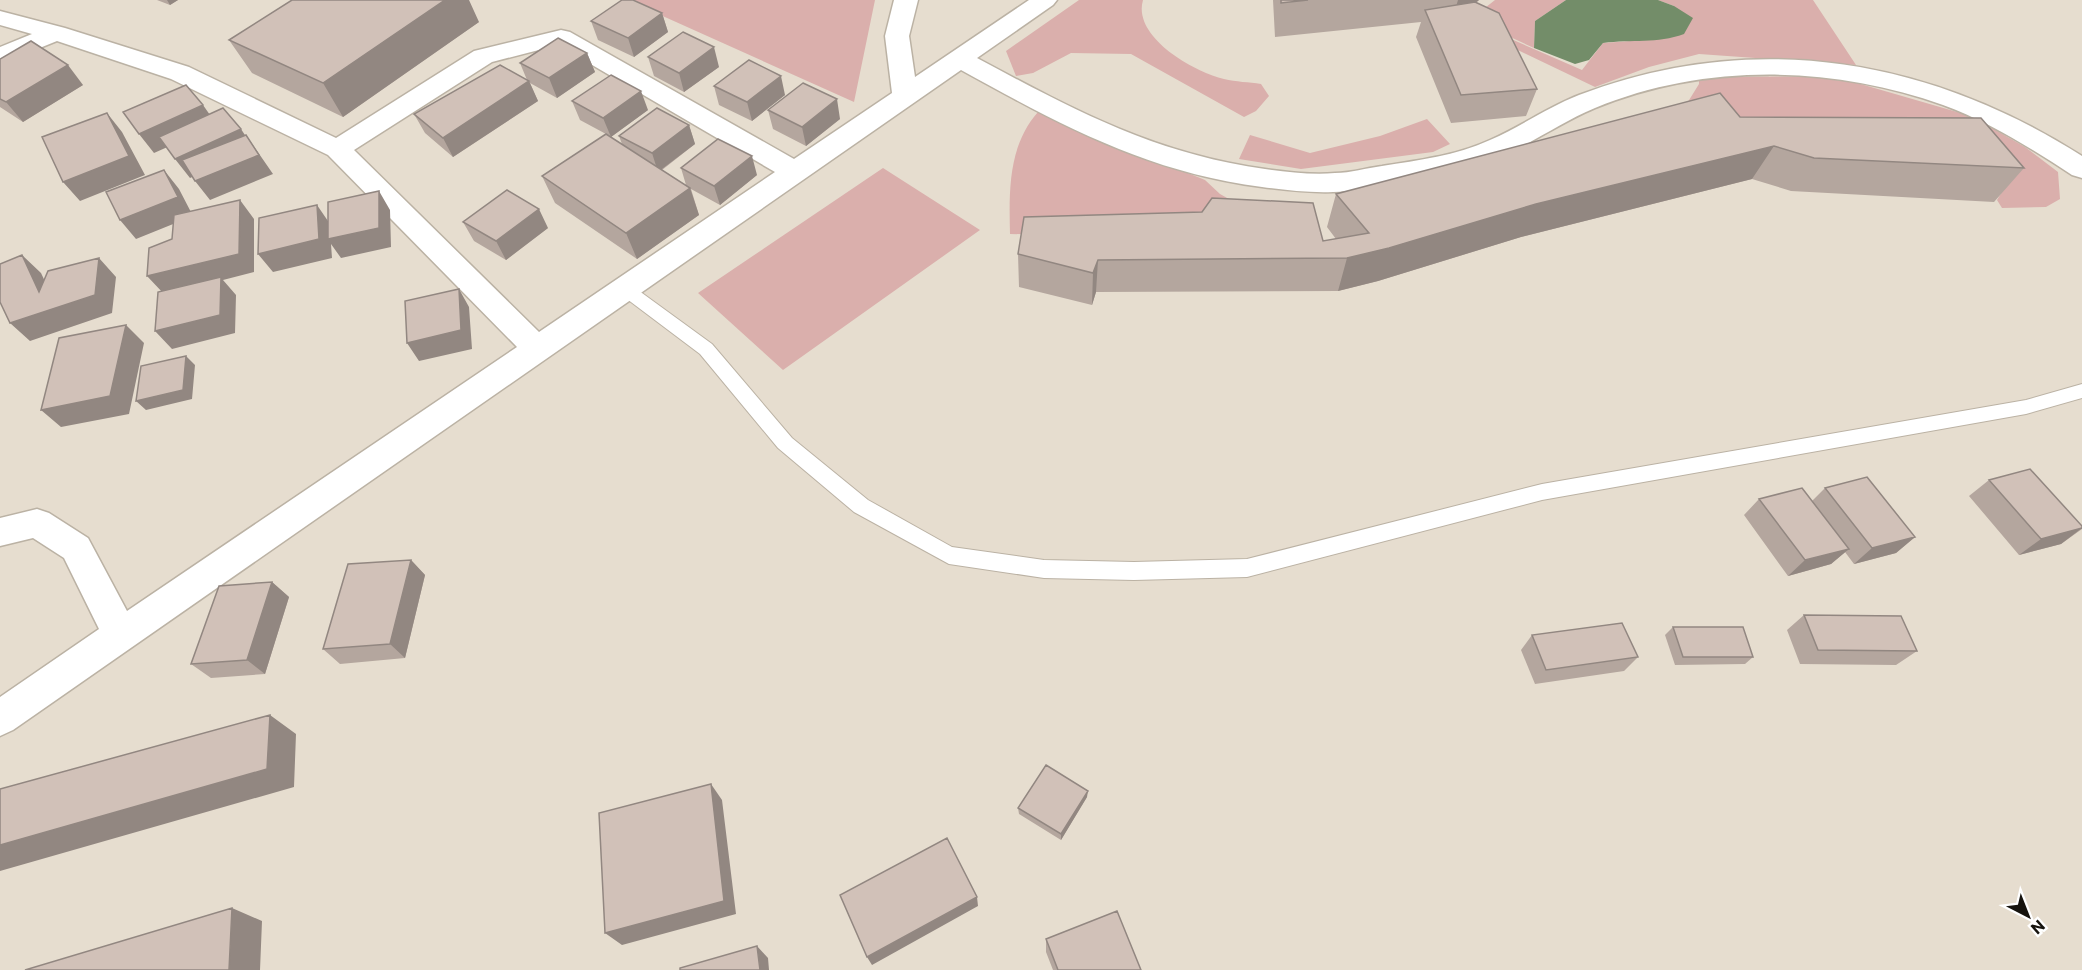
<svg xmlns="http://www.w3.org/2000/svg" width="2082" height="970" viewBox="0 0 2082 970" font-family="Commissioner,sans-serif">
  <rect width="100%" height="100%" fill="#e6ddcf"/>
  <path fill="#daafac" d="M627 0H875L854 102Z
    M1079 0H1143C1132 37 1194 72 1224 79 1236 82 1249 82 1261 84L1269 96 1256 111 1244 117 1131 54 1071 53 1033 73 1016 76 1006 51Z
    M1495 0H1566L1535 21 1534 48 1471 19Z
    M1658 0H1813L1856 65 1699 54 1649 67 1595 87 1476 30 1470 21 1582 70 1603 43 1645 40 1674 6Z
    M1833 76 1971 116 2025 147 2058 172 2060 199 2046 207 2002 208 1997 200 2008 182 1673 126 1699 84V77Z
    M1038 112 1205 180 1220 194 1256 214 1176 237 1010 234C1009 191 1008 146 1038 112Z
    M1427 119 1450 144 1433 152 1301 169 1239 159 1250 135 1310 153 1380 136Z
    M883 168 980 230 783 370 698 293Z"/>
  <path fill="#738d69" d="M1566 0H1658L1674 6 1693 18 1684 34C1657 44 1632 39 1603 43L1589 60 1575 64 1534 48 1535 21Z"/>
  <g fill="none" stroke-linecap="round" stroke-linejoin="round">
    <g stroke="#bbb2a4" stroke-width="2">
      <path id="lane" d="M625 283 631 285 712 344 792 438 868 500 952 547 1044 560 1134 562 1247 559 1542 484 2026 400 2082 384V398L2026 414 1542 500 1247 577 1134 580 1044 578 949 564 854 512 778 448 700 354 619 293 616 289 619 285Z"/>
    </g>
    <g stroke="#bbb2a4" stroke-width="3">
      <path id="street" d="M894 0H918L909 36 915 77 1029 0H1057L1053 5 977 58C1074 110 1155 154 1265 169 1288 172 1312 175 1335 173 1351 173 1366 168 1382 166 1419 160 1455 156 1490 140 1520 127 1548 107 1579 95 1752 29 1927 57 2082 156V178L2072 175C2031 148 1989 122 1943 105 1831 65 1705 63 1595 108 1566 120 1540 138 1511 152 1472 170 1429 177 1386 184 1368 186 1351 192 1333 192 1309 193 1285 190 1262 187 1147 172 1061 125 961 70L13 730 0 736V697L99 629 64 558 33 538 0 546V518L37 509 49 513 88 538 127 611 517 347 328 155 171 79 57 41 0 64V47L32 34 0 25V11L65 28 189 67 336 138 474 51 561 30 570 32 794 159 892 93 885 36ZM558 45 775 172 539 332 354 150 492 62Z"/>
    </g>
    <use href="#lane" fill="#fff" fill-rule="evenodd"/>
    <use href="#street" fill="#fff" fill-rule="evenodd"/>
  </g>
  <path fill="#b4a69e" d="M157 0H178L170 5Z
    M1273 0H1479L1476 3 1537 89 1526 116 1451 123 1416 37 1421 22 1275 37Z
    M662 13 668 32 634 57 598 40 591 21Z
    M479 22 343 117 252 73 229 40Z
    M587 53 595 72 557 98 530 83 538 101 453 157 425 133 414 114 527 80 520 63Z
    M648 57 719 67 684 92 654 76Z
    M0 59 83 85 23 122 0 107Z
    M714 86 785 95 752 121 719 105Z
    M572 101 648 110 611 137 622 144 619 136 689 125 695 144 662 170 686 185 681 168 757 175 720 205 691 189 699 215 637 259 555 203 542 176 606 134 580 120Z
    M768 110 840 119 806 146 773 129Z
    M1740 117 2024 168 1994 202 1791 191 1752 179 1521 237 1378 281 1338 291 1096 292 1092 305 1019 287 1018 254 1323 241 1336 239 1327 227 1336 194Z
    M463 222 548 228 506 260 474 241Z
    M1989 480 2082 526V529L2061 544 2019 555 1969 496Z
    M1825 488 1915 537 1896 553 1854 564 1845 552 1831 564 1788 576 1744 515 1759 499 1812 501Z
    M411 560 425 575 405 658 340 664 323 649Z
    M272 582 289 597 265 674 211 678 191 664Z
    M1804 615 1917 651 1896 665 1800 664 1787 630Z
    M1673 627 1753 657 1745 664 1675 665 1665 635Z
    M1532 635 1638 657 1624 671 1535 684 1521 650Z
    M1087 797 1061 840 1019 814 1018 808Z
    M1046 939 1141 970H1053L1046 952Z"/>
  <path fill="#928781" d="M167 0H178L170 5Z
    M445 0H469L479 22 343 117 323 83Z
    M1458 0H1479L1452 20Z
    M662 13 668 32 634 57 628 38Z
    M714 47 719 67 684 92 679 73Z
    M587 53 595 72 557 98 549 78Z
    M68 65 83 85 23 122 6 102Z
    M781 76 785 95 752 121 747 102Z
    M529 81 538 101 453 157 443 138Z
    M641 91 648 110 611 137 603 118Z
    M837 99 840 119 806 146 802 127Z
    M203 105 217 125 154 153 139 134Z
    M107 113 122 132 145 175 80 201 63 182Z
    M689 125 695 144 658 172 652 153Z
    M241 129 254 149 190 178 175 159Z
    M246 135 273 174 210 200 195 181Z
    M1774 146 1752 179 1521 237 1378 281 1338 291 1347 258 1536 204Z
    M752 156 757 175 720 205 714 186Z
    M164 170 179 189 193 216 136 239 120 220Z
    M690 188 699 215 637 259 626 233Z
    M379 191 390 210 391 247 341 258 331 244 332 258 273 272 258 254 317 205 330 224Z
    M240 200 254 219V272L223 280 236 295 235 333 172 349 155 331 164 294 147 276Z
    M539 209 548 228 506 260 496 241Z
    M22 255 41 273 57 307 99 258 116 277 112 313 30 341 10 323 39 292Z
    M1098 260 1096 292 1092 305 1093 273Z
    M459 289 469 307 472 349 419 361 407 343Z
    M126 325 144 343 129 414 61 427 41 410Z
    M186 356 195 365 192 399 146 410 136 401Z
    M2082 528 2061 544 2019 555 2041 539Z
    M1915 537 1896 553 1854 564 1872 548Z
    M1849 549 1831 564 1788 576 1805 560Z
    M411 560 425 575 405 658 390 644Z
    M272 582 289 597 265 674 247 660Z
    M270 715 296 734 294 787 0 871V845Z
    M711 784 722 800 736 914 622 945 605 933Z
    M1088 791 1087 797 1061 840V834Z
    M977 897 978 906 872 965 867 957Z
    M232 908 262 921 260 970H229Z
    M757 946 768 958 769 970H760Z"/>
  <path fill="#d1c1b8" stroke="#928781" stroke-width="1.5" d="M292 0H445L323 83 229 40Z
    M622 0H633L662 13 628 38 591 21Z
    M1281 0H1308L1281 3Z
    M1475 2 1499 13 1537 89 1461 95 1425 10Z
    M683 32 714 47 679 73 648 57Z
    M558 38 587 53 549 78 520 63Z
    M31 41 68 65 6 102 0 99V59Z
    M749 60 781 76 747 102 714 86Z
    M500 65 529 81 443 138 414 114Z
    M611 75 641 91 603 118 572 101Z
    M803 83 837 99 802 127 768 110Z
    M186 85 203 105 139 134 123 112Z
    M1720 93 1740 117 1981 118 2024 168 1814 158 1774 146 1536 204 1389 248 1347 258 1098 260 1093 273 1018 254 1024 217 1202 212 1212 198 1313 203 1323 241 1369 233 1336 194Z
    M223 108 241 129 175 159 159 137Z
    M657 108 689 125 652 153 619 136Z
    M107 113 129 156 63 182 42 137Z
    M606 134 690 188 626 233 542 176Z
    M246 135 259 155 195 181 182 160Z
    M718 139 752 156 714 186 681 168Z
    M164 170 178 197 120 220 106 192Z
    M507 190 539 209 496 241 463 222Z
    M379 191V228L328 239V202Z
    M240 200 239 254 147 276 149 248 172 239 174 215Z
    M317 205 319 239 258 254 259 218Z
    M22 255 39 292 48 271 99 258 95 295 10 323 0 302V264Z
    M221 277 220 315 155 331 158 292Z
    M459 289 461 330 407 343 405 301Z
    M126 325 110 396 41 410 59 338Z
    M186 356 183 390 136 401 141 366Z
    M2030 469 2082 526V528L2041 539 1989 480Z
    M1867 477 1915 537 1872 548 1825 488Z
    M1802 488 1849 549 1805 560 1759 499Z
    M411 560 390 644 323 649 348 564Z
    M272 582 247 660 191 664 219 586Z
    M1804 615 1901 616 1917 651 1818 650Z
    M1622 623 1638 657 1546 670 1532 635Z
    M1673 627H1743L1753 657H1683Z
    M270 715 267 769 0 845V789Z
    M1046 765 1088 791 1061 834 1018 808Z
    M711 784 724 901 605 933 599 813Z
    M947 838 977 897 867 957 840 895Z
    M232 908 229 970H25Z
    M1117 911 1141 970H1058L1046 939Z
    M757 946 760 970H680V968Z"/>
  <g transform="translate(2028 916) rotate(138)" stroke="#ffffff" stroke-width="4.5" paint-order="stroke">
  <path d="M0-4.5L10 22L0 15L-10 22Z" fill="#16130e"/>
  <text y="-9" font-size="16" font-weight="bold" text-anchor="middle" fill="#16130e">N</text>
  </g>
</svg>
